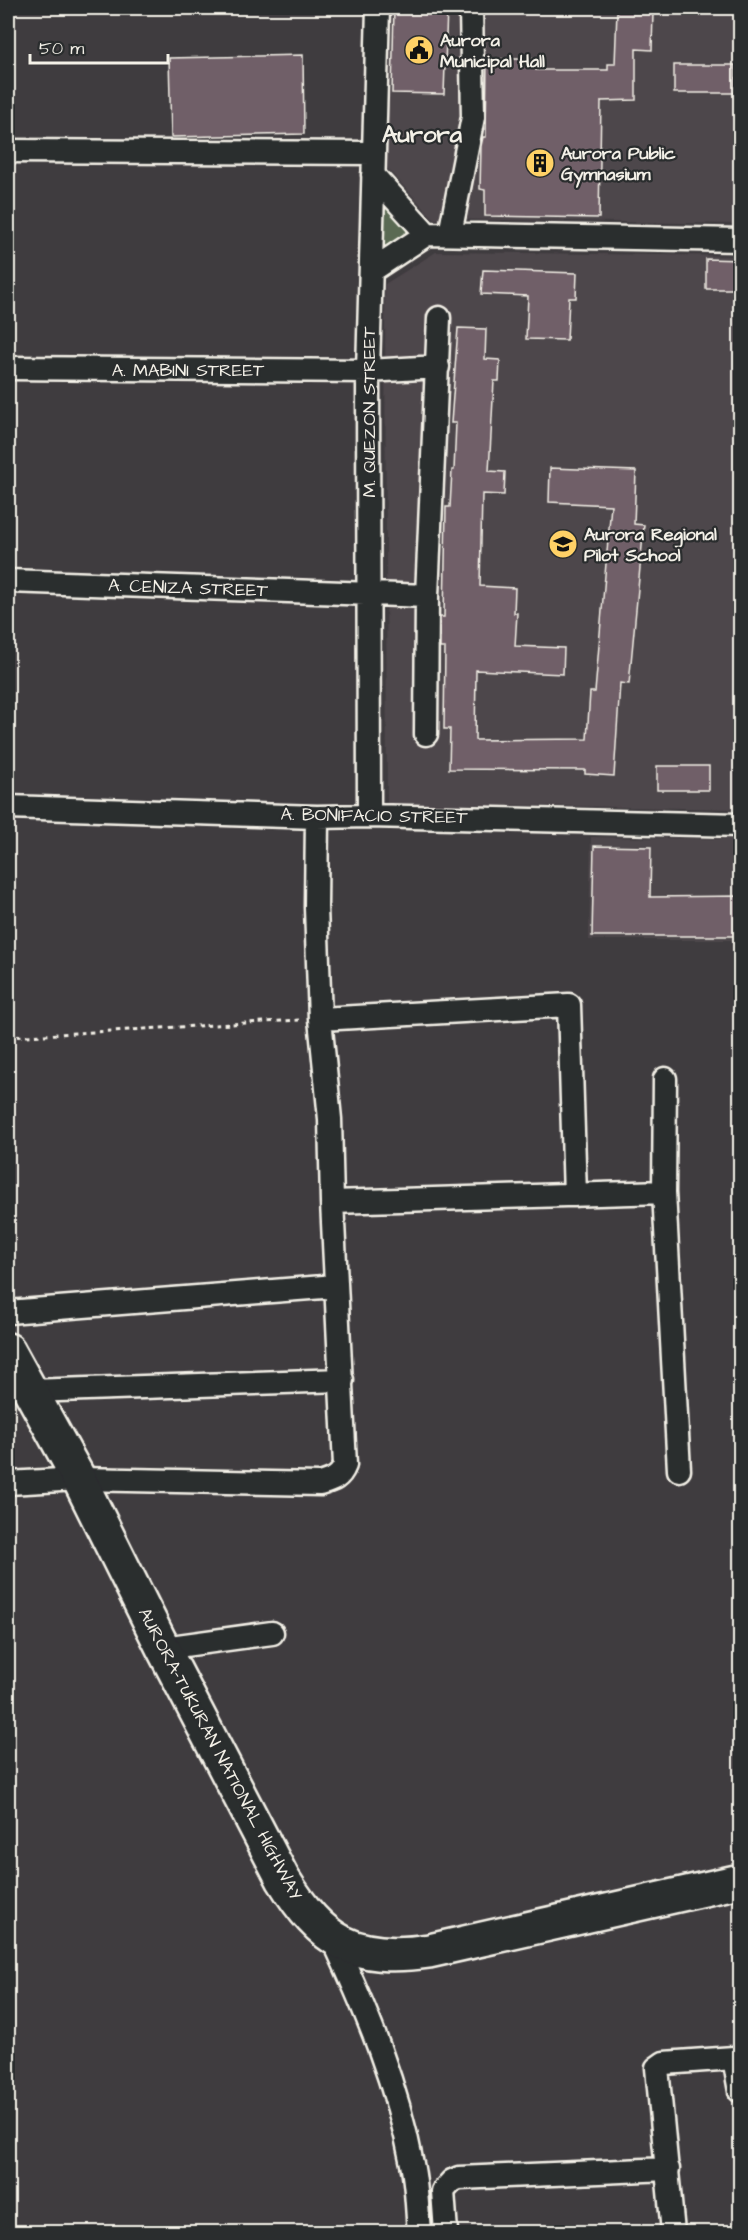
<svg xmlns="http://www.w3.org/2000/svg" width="748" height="2240" viewBox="0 0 748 2240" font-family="'Architects Daughter',sans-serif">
  <rect width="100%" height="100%" fill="#3f3c3f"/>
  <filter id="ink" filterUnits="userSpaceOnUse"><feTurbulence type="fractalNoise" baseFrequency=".0167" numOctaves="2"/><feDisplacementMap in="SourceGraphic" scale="12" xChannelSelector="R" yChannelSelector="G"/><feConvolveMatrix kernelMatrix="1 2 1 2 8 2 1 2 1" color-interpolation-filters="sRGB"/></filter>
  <g filter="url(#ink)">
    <path fill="#4e464b" d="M390 8H740V224L434 219 384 165Z
      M436 252 740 256V809L387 803 385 284Z
      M591 837 740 839V940H589Z"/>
    <path fill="#5a6a53" stroke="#a7ae9e" stroke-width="1.5" d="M380 194 415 233 378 257Z"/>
    <path fill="#705e67" stroke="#f4f1e8" stroke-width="1.5" d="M394 8H447L444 94 392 93Z
      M617 11 653 12 652 50 636 49V100L601 101 599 218 485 216V190L480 189 481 146 483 137H486L487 59H537L536 70H608V64H615Z
      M303 55 304 134 171 137 169 58Z
      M674 65H735V93H674Z
      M706 259 741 260V289H706Z
      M483 270 577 273 576 298H569L567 340 526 339 528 296 481 294Z
      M458 328 486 329 485 359 500 360 499 381H494L489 471 505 472 504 495 482 494 480 586 515 588 514 613H517L515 646 564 648 563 674 476 670 475 740 587 739 590 692H595L611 505 549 502 550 468 636 471 634 524 644 525 629 684 620 683 614 776 585 774V770L449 769 450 729H444L445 648H440V617H444L446 507H450L452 470H454L456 423H451Z
      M657 766H709V790H657Z
      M594 846 651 847 650 897 741 896V936H592Z"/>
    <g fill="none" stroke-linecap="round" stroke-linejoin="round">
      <g stroke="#f4f1e8" stroke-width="27">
        <path id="minor" d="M8 151 374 153
          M373 175 427 234
          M450 234 473 117 471 8
          M371 271 427 234 740 240
          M8 368 368 371 438 367
          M8 581 427 596
          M426 734 427 596 439 318
          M8 807 317 817 369 816 740 825
          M369 816 368 371 378 8
          M320 1019 569 1005 575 1195
          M665 1079 664 1192 679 1470
          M332 1202 664 1192
          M8 1312 336 1286
          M31 1391 342 1380
          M8 1483 79 1479 320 1484C333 1480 340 1478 345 1465L332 1202 330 1119 320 1019 316 907 317 817
          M163 1648 272 1633
          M333 1939C367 2012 397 2085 412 2164 417 2186 417 2210 419 2232
          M446 2232 443 2191 452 2181 459 2178 668 2169
          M673 2232 657 2068 664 2063 734 2058 740 2091"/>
      </g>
      <g stroke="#f4f1e8" stroke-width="38">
        <path id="highway" d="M8 1350 79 1479 163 1648 283 1879C322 1942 354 1962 429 1951L740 1881"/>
      </g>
      <path stroke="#f4f1e8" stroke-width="3" stroke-dasharray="4.5 4.5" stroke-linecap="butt" d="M8 1037 299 1020"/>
      <use href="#minor" stroke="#2a2d2e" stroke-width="22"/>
      <use href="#highway" stroke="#2a2d2e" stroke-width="33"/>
    </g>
  </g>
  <defs>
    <g id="civic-disc" transform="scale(1.5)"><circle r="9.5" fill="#ffd166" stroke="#2a2d2e"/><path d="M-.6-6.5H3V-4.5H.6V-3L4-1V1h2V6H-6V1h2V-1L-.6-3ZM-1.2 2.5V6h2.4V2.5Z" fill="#111"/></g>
    <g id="building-disc" transform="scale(1.5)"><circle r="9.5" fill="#ffd166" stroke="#2a2d2e"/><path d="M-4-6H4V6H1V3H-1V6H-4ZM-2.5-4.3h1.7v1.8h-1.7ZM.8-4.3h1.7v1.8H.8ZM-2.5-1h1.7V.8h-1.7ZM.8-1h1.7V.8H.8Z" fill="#111"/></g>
    <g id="school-disc" transform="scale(1.5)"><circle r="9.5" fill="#ffd166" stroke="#2a2d2e"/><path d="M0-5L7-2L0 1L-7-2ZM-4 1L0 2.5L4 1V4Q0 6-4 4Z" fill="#111"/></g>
  </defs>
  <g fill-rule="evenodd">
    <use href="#civic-disc" x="419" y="50"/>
    <use href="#building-disc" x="540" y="163"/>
    <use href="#school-disc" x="563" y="544"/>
  </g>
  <g text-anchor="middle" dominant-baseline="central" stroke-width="4.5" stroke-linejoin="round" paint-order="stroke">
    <g font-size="18" font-weight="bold" fill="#f4f1e8" stroke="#2a2d2e" text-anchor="start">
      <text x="440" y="40">Aurora<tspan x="440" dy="21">Municipal Hall</tspan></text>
      <text x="561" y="153">Aurora Public<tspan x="561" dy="21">Gymnasium</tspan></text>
      <text x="584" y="534">Aurora Regional<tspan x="584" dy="21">Pilot School</tspan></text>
    </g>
    <g font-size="18" fill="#f4f1e8" stroke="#2a2d2e">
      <text x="188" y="370">A. MABINI STREET</text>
      <text transform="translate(369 412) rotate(-90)">M. QUEZON STREET</text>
      <text transform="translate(188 588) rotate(2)">A. CENIZA STREET</text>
      <text transform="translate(374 816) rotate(1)">A. BONIFACIO STREET</text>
      <text transform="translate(220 1754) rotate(62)">AURORA-TUKURAN NATIONAL HIGHWAY</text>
    </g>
    <g font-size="24" font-weight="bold" fill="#f4f1e8" stroke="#2a2d2e">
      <text x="422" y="135">Aurora</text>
    </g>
  </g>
  <rect width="748" height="2240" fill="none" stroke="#2a2d2e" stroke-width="30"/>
  <rect x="15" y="15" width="718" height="2210" fill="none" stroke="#f4f1e8" stroke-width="2" filter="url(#ink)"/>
  <path d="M30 54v9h138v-9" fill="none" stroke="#f4f1e8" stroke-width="3"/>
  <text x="39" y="54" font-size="18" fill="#f4f1e8" stroke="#2a2d2e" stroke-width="4.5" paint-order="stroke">50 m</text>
</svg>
